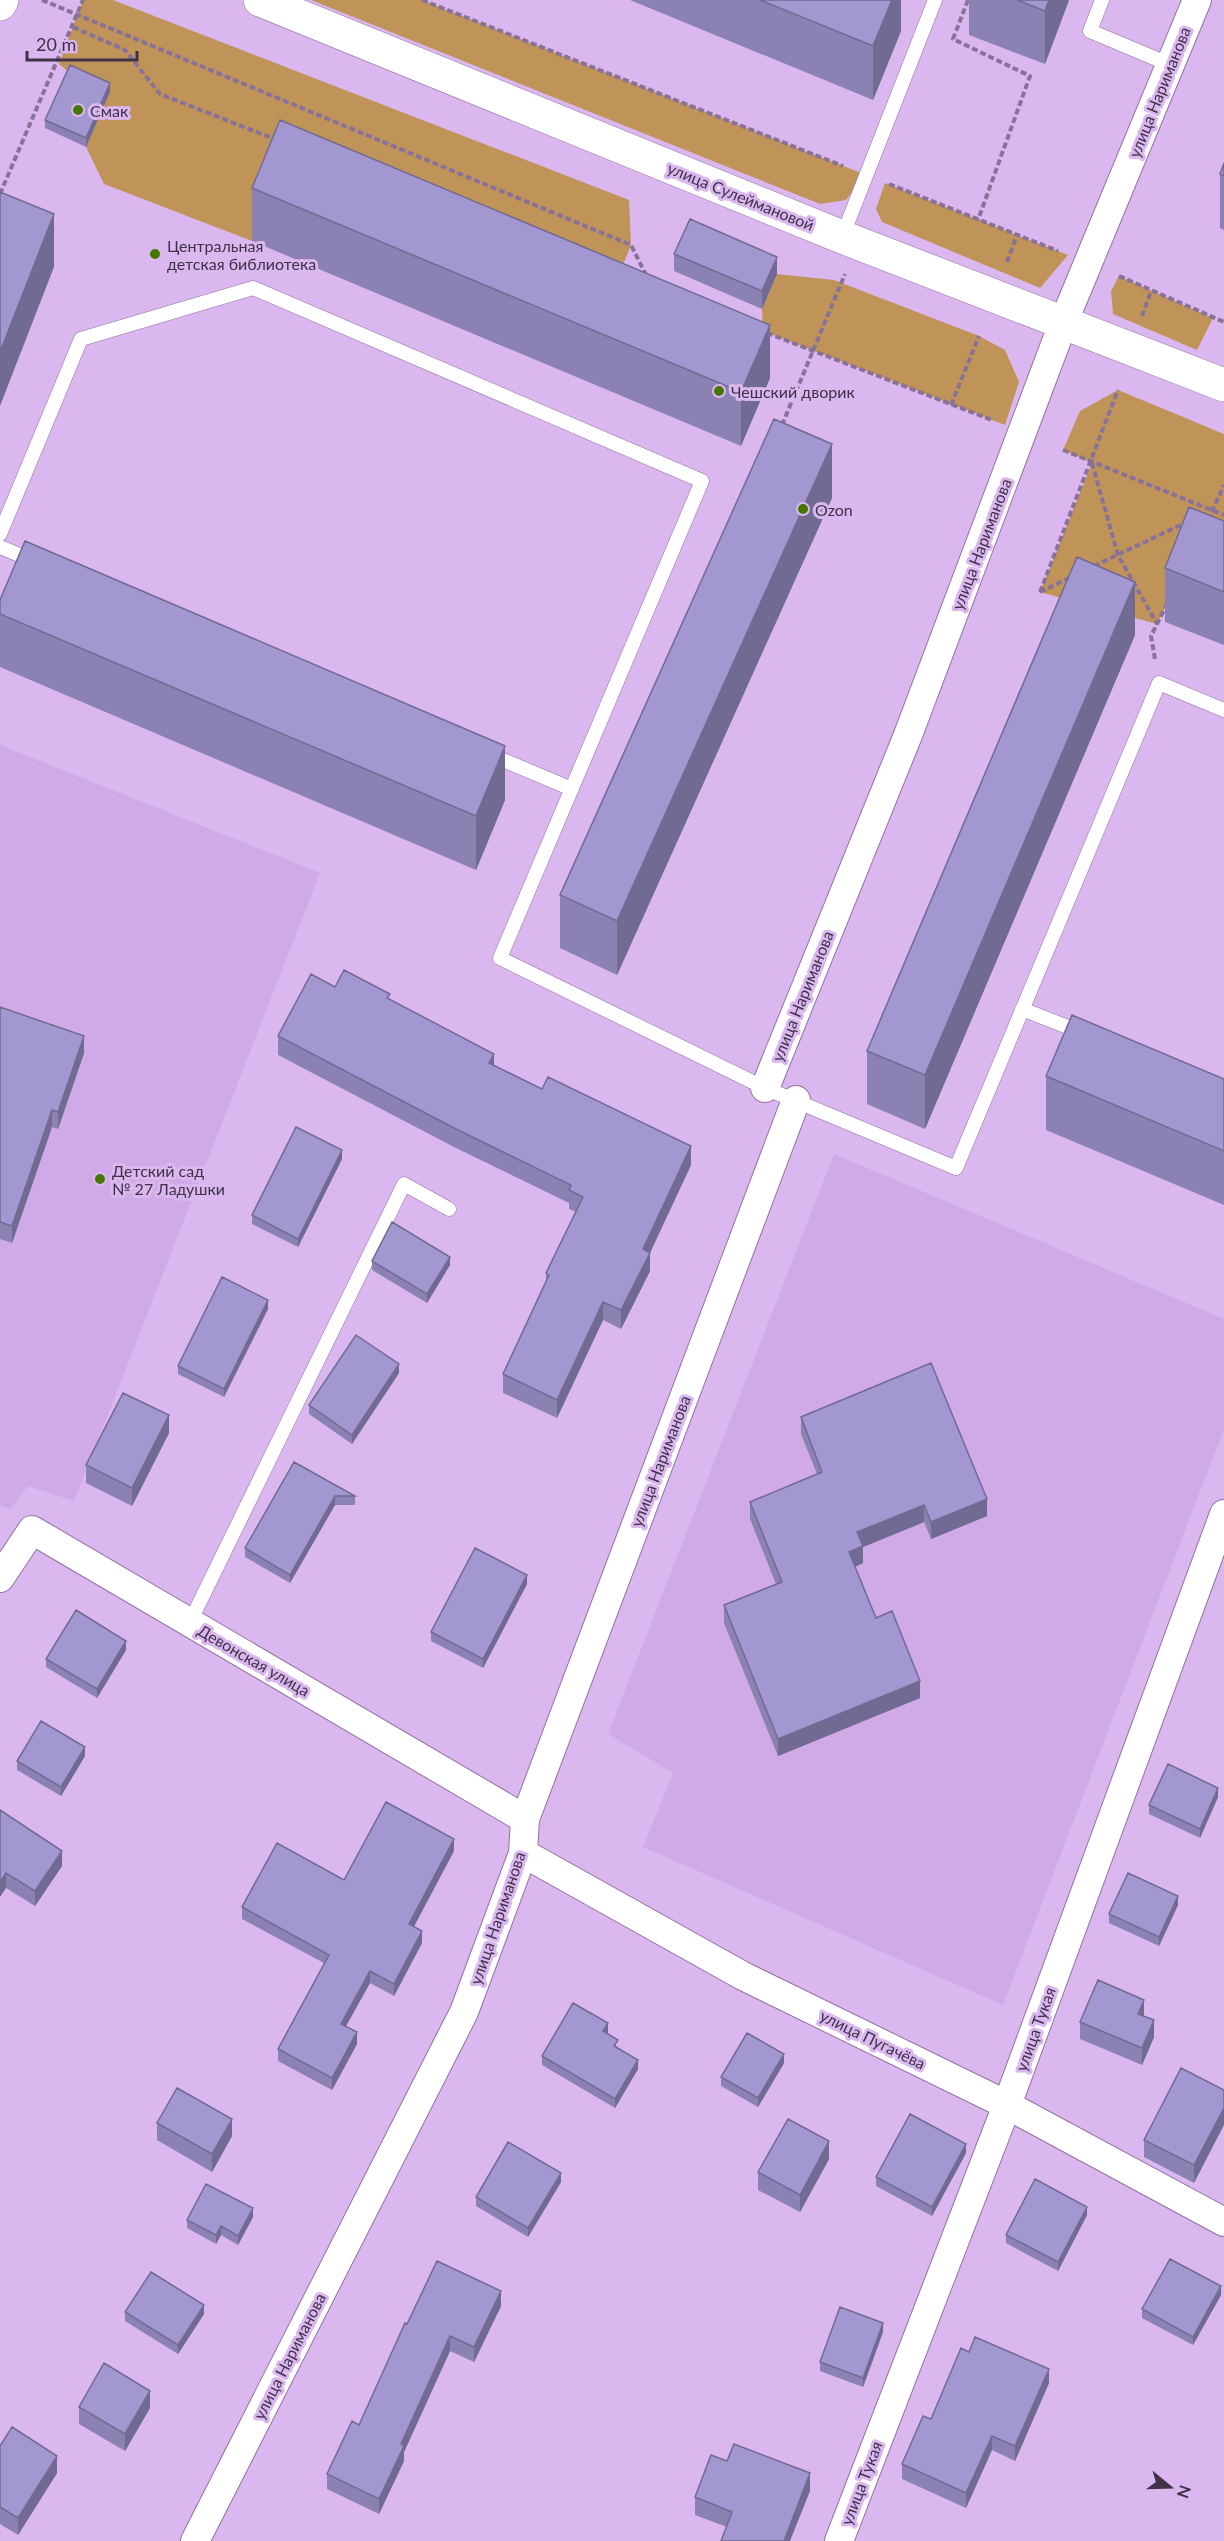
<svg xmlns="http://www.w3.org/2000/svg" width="1224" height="2541" viewBox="0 0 1224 2541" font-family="Lato,sans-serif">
  <rect width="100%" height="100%" fill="#dab8ef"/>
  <path fill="#d0aae7" d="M0 745 320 873 74 1501 28 1486 10 1509 0 1505Z
    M834 1154 1224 1319V1429L1003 2005 643 1847 673 1773 608 1734Z"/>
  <path fill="#c09359" d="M83 0H113L629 200 631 245 605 309 280 173 252 241 104 184 86 147 110 92 70 73 59 64Z
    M311 0H422L866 175 846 200 820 204Z
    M885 183 1068 255 1040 288 882 222 876 209Z
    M777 274 834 280 979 336 1005 350 1019 382 1005 425 763 331 762 309Z
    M1119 276 1213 318 1197 350 1113 314 1111 291Z
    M1118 390 1224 434V575L1189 560 1157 624 1040 592 1092 463 1063 450 1080 411Z"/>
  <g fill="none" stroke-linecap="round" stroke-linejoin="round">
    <g stroke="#9172a4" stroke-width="15">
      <path id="lane" d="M1102 0 1090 31 1171 65
        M842 237 935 0
        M0 534 81 339 253 288 702 481 500 958 765 1088 956 1168 1159 683 1224 710
        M0 547 36 562
        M491 755 572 789
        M1022 1009 1083 1033
        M190 1622 404 1184 449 1209"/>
    </g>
    <g stroke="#9172a4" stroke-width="30">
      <path id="street" d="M765 1088 908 735 1064 321 1197 0
        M0 1578 32 1530 525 1819
        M523 1853 743 1976 1007 2105 1224 2222
        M195 2541 464 2012 523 1853 525 1819 796 1100
        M839 2541 1007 2105 1224 1514"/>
    </g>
    <g stroke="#9172a4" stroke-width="34">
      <path id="secondary" d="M260 0 842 237 1224 385
        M0 4 2 0"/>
    </g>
    <path stroke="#897298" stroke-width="4" stroke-dasharray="6 3" stroke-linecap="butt" d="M42 0 631 245 646 275
      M422 0 843 166
      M968 0 953 39 1030 76 978 220
      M73 27 125 50 160 94 277 140
      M889 184 1058 251
      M0 194 83 0
      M1007 262 1017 235
      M1119 276 1224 322
      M1142 316 1151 291
      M767 333 992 420
      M951 405 979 336
      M782 425 845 274
      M1063 450 1224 515
      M1092 463 1118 555 1157 624
      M1208 520 1224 485
      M1094 566 1185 523
      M1040 592 1118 390
      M1040 592 1071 577
      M1155 659 1151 636 1167 604"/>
    <use href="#lane" stroke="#fff" stroke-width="14"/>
    <use href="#street" stroke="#fff" stroke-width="28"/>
    <use href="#secondary" stroke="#fff" stroke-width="33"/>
  </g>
  <path fill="#8b82b3" d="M630 0H901V31L873 100Z
    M969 0H1069L1045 64 969 35Z
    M110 92 86 147 45 128V120Z
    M1224 163V230L1220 228V174Z
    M252 188 770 378 741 446 252 241Z
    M674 254 777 274 762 309 674 271Z
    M832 498 617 975 560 948V895Z
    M1224 521V645L1165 622V568Z
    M0 600 505 800 476 870 0 667Z
    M1135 635 925 1129 867 1104V1051Z
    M390 1000 494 1065 691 1165 650 1252V1271L621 1329 603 1320 557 1418 503 1393V1374L546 1282V1273L576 1212 569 1209V1203L456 1148 278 1055V1036Z
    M0 1007 84 1053 58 1129 52 1127 12 1243 0 1239Z
    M1046 1076 1224 1079V1205L1046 1130Z
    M342 1159 298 1247 252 1224V1215Z
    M372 1261 450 1265 427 1303 372 1270Z
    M268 1309 224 1397 178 1374V1366Z
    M399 1373 352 1444 309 1414V1405Z
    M801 1417 987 1516 931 1539 924 1522 863 1547V1563L855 1567 876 1618 920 1698 778 1756 724 1623V1605L776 1584 750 1519V1502L817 1474 801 1434Z
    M169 1433 132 1506 86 1483V1465Z
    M294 1462 355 1496V1505H335L290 1583 245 1557V1548Z
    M527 1584 483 1668 431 1641V1632Z
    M126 1650 97 1698 46 1667V1659Z
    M85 1756 61 1796 17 1770V1761Z
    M1218 1797 1200 1838 1149 1814V1805Z
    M0 1810 62 1866 35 1906 6 1888Z
    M454 1851 413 1927 422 1943 394 1996 370 1983 346 2026 357 2044 332 2090 278 2061V2049L324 1963 242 1919V1907Z
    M1178 1905 1159 1946 1109 1923V1914Z
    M1144 2016 1154 2037 1142 2065 1080 2039V2022Z
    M608 2032 607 2034 618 2048 638 2069 615 2108 542 2065V2056Z
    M784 2063 758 2107 721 2086V2077Z
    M1224 2090 1194 2183 1144 2157V2140Z
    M157 2123 232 2136 212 2172 157 2140Z
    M966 2153 932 2216 876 2186V2177Z
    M829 2159 800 2212 758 2190V2172Z
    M561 2182 528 2237 476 2206V2197Z
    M1087 2215 1058 2271 1006 2243V2235Z
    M253 2217 238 2245 221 2235 216 2244 187 2228V2220Z
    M1221 2295 1193 2345 1142 2318V2309Z
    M501 2306 474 2362 450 2351 404 2452V2461L379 2514 327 2489V2474L359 2425 407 2324Z
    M125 2312 204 2314 178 2354 125 2321Z
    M883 2332 863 2387 820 2371V2362Z
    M1049 2383 1015 2461 992 2450 966 2508 902 2479V2464L931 2419Z
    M79 2407 150 2408 125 2451 79 2424Z
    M0 2446 57 2473 18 2535 0 2524Z
    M810 2491 727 2527 695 2515V2497Z"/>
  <path fill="#716a92" d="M892 0H901V31L873 100V46Z
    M1049 0H1069L1045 64V11Z
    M110 83V92L86 147V138Z
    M54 214V267L0 406V352Z
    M777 257V274L762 309V291Z
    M770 325V378L741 446V392Z
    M832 444V498L617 975V921Z
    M1135 582V635L925 1129V1075Z
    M505 746V800L476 870V816Z
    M84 1036V1053L58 1129V1112Z
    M494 1054V1072L489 1063Z
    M52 1110V1127L12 1243V1226Z
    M691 1146V1165L643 1268V1249Z
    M342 1150V1159L298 1247V1239Z
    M650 1253V1271L621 1329V1310Z
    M450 1257V1265L427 1303V1294Z
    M268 1300V1309L224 1397V1389Z
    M603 1302V1320L557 1418V1400Z
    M399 1364V1373L352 1444V1435Z
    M169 1415V1433L132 1506V1488Z
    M335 1496V1505L290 1583V1575Z
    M987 1499V1516L931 1539V1522Z
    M924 1505V1522L863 1547V1563L849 1569V1552L857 1532Z
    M527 1575V1584L483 1668V1659Z
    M126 1641V1650L97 1698V1689Z
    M920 1681V1698L778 1756V1739Z
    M85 1747V1756L61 1796V1787Z
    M1218 1788V1797L1200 1838V1829Z
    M454 1839V1851L409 1936V1924Z
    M62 1851V1866L35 1906V1891Z
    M6 1873V1888L0 1897V1882Z
    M1178 1896V1905L1159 1946V1937Z
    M422 1931V1943L394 1996V1984Z
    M370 1971V1983L341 2035V2024Z
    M1144 2000V2017L1138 2014Z
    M1154 2020V2037L1142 2065V2048Z
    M608 2023V2032L603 2040V2031Z
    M357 2032V2044L332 2090V2078Z
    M784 2054V2063L758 2107V2098Z
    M638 2060V2069L615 2108V2099Z
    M1224 2108V2125L1194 2183V2165Z
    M232 2119V2136L212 2172V2154Z
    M829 2141V2159L800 2212V2195Z
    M966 2144V2153L932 2216V2207Z
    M561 2173V2182L528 2237V2228Z
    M1087 2207V2215L1058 2271V2262Z
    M253 2208V2217L238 2245V2236Z
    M221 2226V2235L216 2244V2235Z
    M1221 2286V2295L1193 2345V2337Z
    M501 2291V2306L474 2362V2347Z
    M204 2305V2314L178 2354V2345Z
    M883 2323V2332L863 2387V2378Z
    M450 2336V2351L404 2452V2461L379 2514V2499L401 2444Z
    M1049 2369V2383L1015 2461V2446Z
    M150 2391V2408L125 2451V2434Z
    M992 2436V2450L966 2508V2493Z
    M57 2456V2473L18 2535V2518Z
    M810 2473V2491L790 2541H784Z"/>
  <path fill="#a297d0" stroke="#716a92" stroke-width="1.5" d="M760 0H892L873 46Z
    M1017 0H1049L1045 11Z
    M70 65 110 83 86 138 45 120Z
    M280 120 770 325 741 392 252 188Z
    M1224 163V176L1220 174Z
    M0 192 54 214 0 352Z
    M690 219 777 257 762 291 674 254Z
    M774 419 832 444 617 921 560 895Z
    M1189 507 1224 521V592L1165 568Z
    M25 541 505 746 476 816 0 614V600Z
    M1077 557 1135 582 925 1075 867 1051Z
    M344 970 390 994 387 998 494 1054 489 1063 542 1089 548 1077 691 1146 643 1249 650 1253 621 1310 603 1302 557 1400 503 1374 549 1275 546 1273 583 1197 569 1190 571 1185 456 1129 278 1036 311 974 335 987Z
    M0 1007 84 1036 58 1112 52 1110 12 1226 0 1222Z
    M1072 1015 1224 1079V1151L1046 1076Z
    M296 1127 342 1150 298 1239 252 1215Z
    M392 1222 450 1257 427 1294 372 1261Z
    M222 1277 268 1300 224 1389 178 1366Z
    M356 1335 399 1364 352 1435 309 1405Z
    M931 1363 987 1499 931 1522 924 1505 857 1532 863 1546 849 1552 876 1618 892 1611 920 1681 778 1739 724 1605 782 1582 750 1502 822 1472 801 1417Z
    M123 1393 169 1415 132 1488 86 1465Z
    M294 1462 355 1496H335L290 1575 245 1548Z
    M475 1548 527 1575 483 1659 431 1632Z
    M76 1610 126 1641 97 1689 46 1659Z
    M41 1721 85 1747 61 1787 17 1761Z
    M1168 1764 1218 1788 1200 1829 1149 1805Z
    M386 1802 454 1839 409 1924 422 1931 394 1984 370 1971 341 2024 357 2032 332 2078 278 2049 329 1955 242 1907 277 1843 344 1880Z
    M0 1810 62 1851 35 1891 6 1873 0 1882Z
    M1128 1873 1178 1896 1159 1937 1109 1914Z
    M1098 1980 1144 2000 1138 2014 1154 2020 1142 2048 1080 2022Z
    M573 2003 608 2023 603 2031 618 2040 614 2046 638 2060 615 2099 542 2056Z
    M747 2033 784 2054 758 2098 721 2077Z
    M1181 2068 1224 2090V2108L1194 2165 1144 2140Z
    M177 2088 232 2119 212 2154 157 2123Z
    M910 2114 966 2144 932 2207 876 2177Z
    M788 2119 829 2141 800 2195 758 2172Z
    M508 2142 561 2173 528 2228 476 2197Z
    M1035 2179 1087 2207 1058 2262 1006 2235Z
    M206 2184 253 2208 238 2236 221 2226 216 2235 187 2220Z
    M1170 2259 1221 2286 1193 2337 1142 2309Z
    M437 2261 501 2291 474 2347 450 2336 401 2444 404 2446 379 2499 327 2474 352 2421 359 2425 405 2323 407 2324Z
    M151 2272 204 2305 178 2345 125 2312Z
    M840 2307 883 2323 863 2378 820 2362Z
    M975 2337 1049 2369 1015 2446 992 2436 966 2493 902 2464 923 2416 931 2419 961 2348 969 2352Z
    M104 2363 150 2391 125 2434 79 2407Z
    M12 2427 57 2456 18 2518 0 2507V2446Z
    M734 2444 810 2473 784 2541H721L732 2512 695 2497 711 2455 727 2461Z"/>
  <g fill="#457700" stroke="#dab8ef" stroke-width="2">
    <circle cx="78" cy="110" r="6"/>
    <circle cx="155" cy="254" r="6"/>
    <circle cx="719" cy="391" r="6"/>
    <circle cx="803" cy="509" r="6"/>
    <circle cx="100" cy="1179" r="6"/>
  </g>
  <g text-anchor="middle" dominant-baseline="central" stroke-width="6" stroke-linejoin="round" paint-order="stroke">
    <g font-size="16" fill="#3f3248" stroke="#dab8ef">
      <text transform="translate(1159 92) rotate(-68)">улица Нариманова</text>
      <text transform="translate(741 196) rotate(22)">улица Сулеймановой</text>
      <text transform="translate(981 544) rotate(-69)">улица Нариманова</text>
      <text transform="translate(802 996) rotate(-68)">улица Нариманова</text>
      <text transform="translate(660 1461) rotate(-69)">улица Нариманова</text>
      <text transform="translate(254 1660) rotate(30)">Девонская улица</text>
      <text transform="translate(497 1918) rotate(-71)">улица Нариманова</text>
      <text transform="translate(1035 2029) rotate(-70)">улица Тукая</text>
      <text transform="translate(873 2039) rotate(26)">улица Пугачёва</text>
      <text transform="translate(289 2356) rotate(-63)">улица Нариманова</text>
      <text transform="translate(861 2483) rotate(-69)">улица Тукая</text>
    </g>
    <g font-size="16" fill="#3f3248" stroke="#dab8ef" text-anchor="start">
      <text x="90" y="110">Смак</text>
      <text x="167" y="245">Центральная<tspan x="167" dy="18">детская библиотека</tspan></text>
      <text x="731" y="391">Чешский дворик</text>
      <text x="815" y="509">Ozon</text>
      <text x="112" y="1170">Детский сад<tspan x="112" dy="18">№ 27 Ладушки</tspan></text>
    </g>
  </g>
  <g transform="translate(1170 2487) rotate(109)" stroke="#dab8ef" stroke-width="4.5" paint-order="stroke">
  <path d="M0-4.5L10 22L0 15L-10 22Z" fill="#3f3248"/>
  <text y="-9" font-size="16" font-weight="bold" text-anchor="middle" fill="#3f3248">N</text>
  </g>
  <path d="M27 51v9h110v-9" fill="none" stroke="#3f3248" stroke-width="3"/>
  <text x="36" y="51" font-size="18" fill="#3f3248" stroke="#dab8ef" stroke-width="4.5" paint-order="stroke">20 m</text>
</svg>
